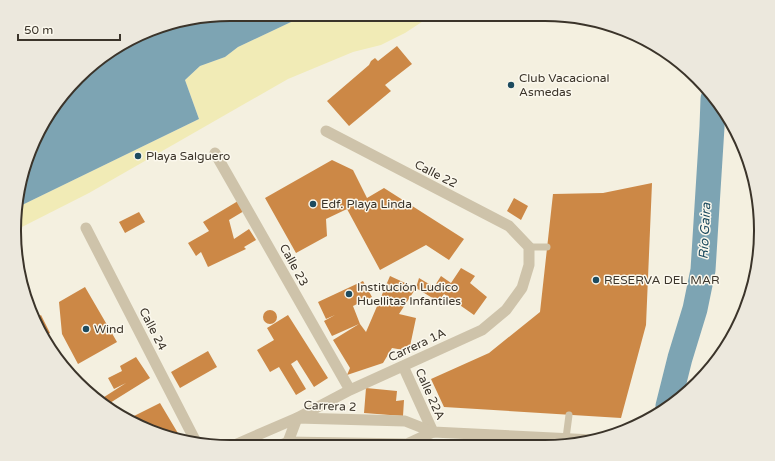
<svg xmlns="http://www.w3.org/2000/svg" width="775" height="461" viewBox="0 0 775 461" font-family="'Varela Round',sans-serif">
  <rect width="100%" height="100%" fill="#f4f0e0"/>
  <path fill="#f1ebb6" d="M308 14H434L405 33 381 45 353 52 288 79 89 193 14 231 18 207 199 119 185 80 200 66 225 57 238 47Z"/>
  <path fill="#7da4b3" d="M231 14H308L238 47 225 57 200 66 185 80 199 119 18 207 25 161 51 110 99 59 161 25Z"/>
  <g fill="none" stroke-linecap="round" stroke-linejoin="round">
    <path stroke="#7da4b3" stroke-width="25" d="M668 406 680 358 695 309 703 270 712 127 713 99"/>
  </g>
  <path fill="#cc8846" d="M397 46 412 64 385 85 391 91 349 126 327 101 369 65 371 61 375 58 378 61Z
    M332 160 353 170 367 198 384 188 464 239 449 260 426 245 380 270 347 209 326 219 327 236 296 253 265 198Z
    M652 183 646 325 621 418 444 407 431 379 489 353 540 312 553 194 603 193Z
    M514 198 528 206 521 220 507 211Z
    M238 201 244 211 229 220 234 239 249 229 256 240 244 247 246 249 208 267 201 252 196 256 188 243 209 231 203 222Z
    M139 212 145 222 125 233 119 222Z
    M461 268 475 276 470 283 487 297 474 315 444 294 439 302 416 288 399 314 416 318 409 351 392 348 383 363 347 375 350 368 333 340 359 324 332 336 324 321 335 315 326 319 318 302 363 281 372 297 353 306 360 324 366 332 390 276 416 288 419 278 434 287 441 276 451 283Z
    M85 287 117 342 78 364 62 334 59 302Z
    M263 317a7 7 0 1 1 14 0a7 7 0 1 1-14 0Z
    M41 315 50 333 45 336 35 318Z
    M288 315 328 378 314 387 297 360 291 364 306 389 296 395 279 367 270 372 257 350 274 340 267 328Z
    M208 351 217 367 180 388 171 372Z
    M63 356 72 374 59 362 57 359Z
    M136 357 150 378 105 406 101 399 126 383 114 389 108 378 122 371 120 366Z
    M366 388 397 391 396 401 404 400 403 416 364 413Z
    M160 403 182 440 161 435 128 419Z"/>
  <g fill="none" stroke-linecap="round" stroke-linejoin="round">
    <path stroke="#cec3aa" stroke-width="7" d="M529 247H547
      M566 438 569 415"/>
    <path stroke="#cec3aa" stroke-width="11" d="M215 153 350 390
      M86 228 196 442
      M403 366 433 432
      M288 442 297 418 350 390 482 330 506 310 522 288 529 265V247L509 226 326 131"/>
    <path stroke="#cec3aa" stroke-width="11" d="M230 447 297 418 405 421 433 432 593 440
      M276 447 288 442 407 444 433 432"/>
  </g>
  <g fill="#1d4b5f" stroke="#fbf8ed" stroke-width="1.5">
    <circle cx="511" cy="85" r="4"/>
    <circle cx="138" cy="156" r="4"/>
    <circle cx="313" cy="204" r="4"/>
    <circle cx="596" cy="280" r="4"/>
    <circle cx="349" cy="294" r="4"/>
    <circle cx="86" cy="329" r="4"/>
  </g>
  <g text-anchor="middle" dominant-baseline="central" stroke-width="3" stroke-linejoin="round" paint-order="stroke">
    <g font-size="12" fill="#3b342a" stroke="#fbf8ed" text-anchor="start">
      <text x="519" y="78">Club Vacacional<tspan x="519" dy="14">Asmedas</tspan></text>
      <text x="146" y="156">Playa Salguero</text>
      <text x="321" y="204">Edf. Playa Linda</text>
      <text x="604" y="280">RESERVA DEL MAR</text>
      <text x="357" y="287">Institución Ludico<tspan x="357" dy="14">Huellitas Infantiles</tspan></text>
      <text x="94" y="329">Wind</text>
    </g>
    <g font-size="12" fill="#3b342a" stroke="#fbf8ed">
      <text transform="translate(436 174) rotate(27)">Calle 22</text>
      <text transform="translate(294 265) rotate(61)">Calle 23</text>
      <text transform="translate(153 329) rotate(63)">Calle 24</text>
      <text transform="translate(417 345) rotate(-25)">Carrera 1A</text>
      <text transform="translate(430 394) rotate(66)">Calle 22A</text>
      <text transform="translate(330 406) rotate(2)">Carrera 2</text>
    </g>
    <g font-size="13" font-style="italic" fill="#1d4b5f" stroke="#fbf8ed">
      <text transform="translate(705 231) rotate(-87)">Río Gaira</text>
    </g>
  </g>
  <path d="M0 0H775V461H0ZM230 21H545A209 209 0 0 1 754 230V231A209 209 0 0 1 545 440H230A209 209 0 0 1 21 231V230A209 209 0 0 1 230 21Z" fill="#ece8dd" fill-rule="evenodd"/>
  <path fill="none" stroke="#3b342a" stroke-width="2" d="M230 21H545A209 209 0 0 1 754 230V231A209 209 0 0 1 545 440H230A209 209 0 0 1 21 231V230A209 209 0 0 1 230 21Z"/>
  <path d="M18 34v6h102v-6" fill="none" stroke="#3b342a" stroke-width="2"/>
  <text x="24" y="34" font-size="12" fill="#3b342a" stroke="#fbf8ed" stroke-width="3" paint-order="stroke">50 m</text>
</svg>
